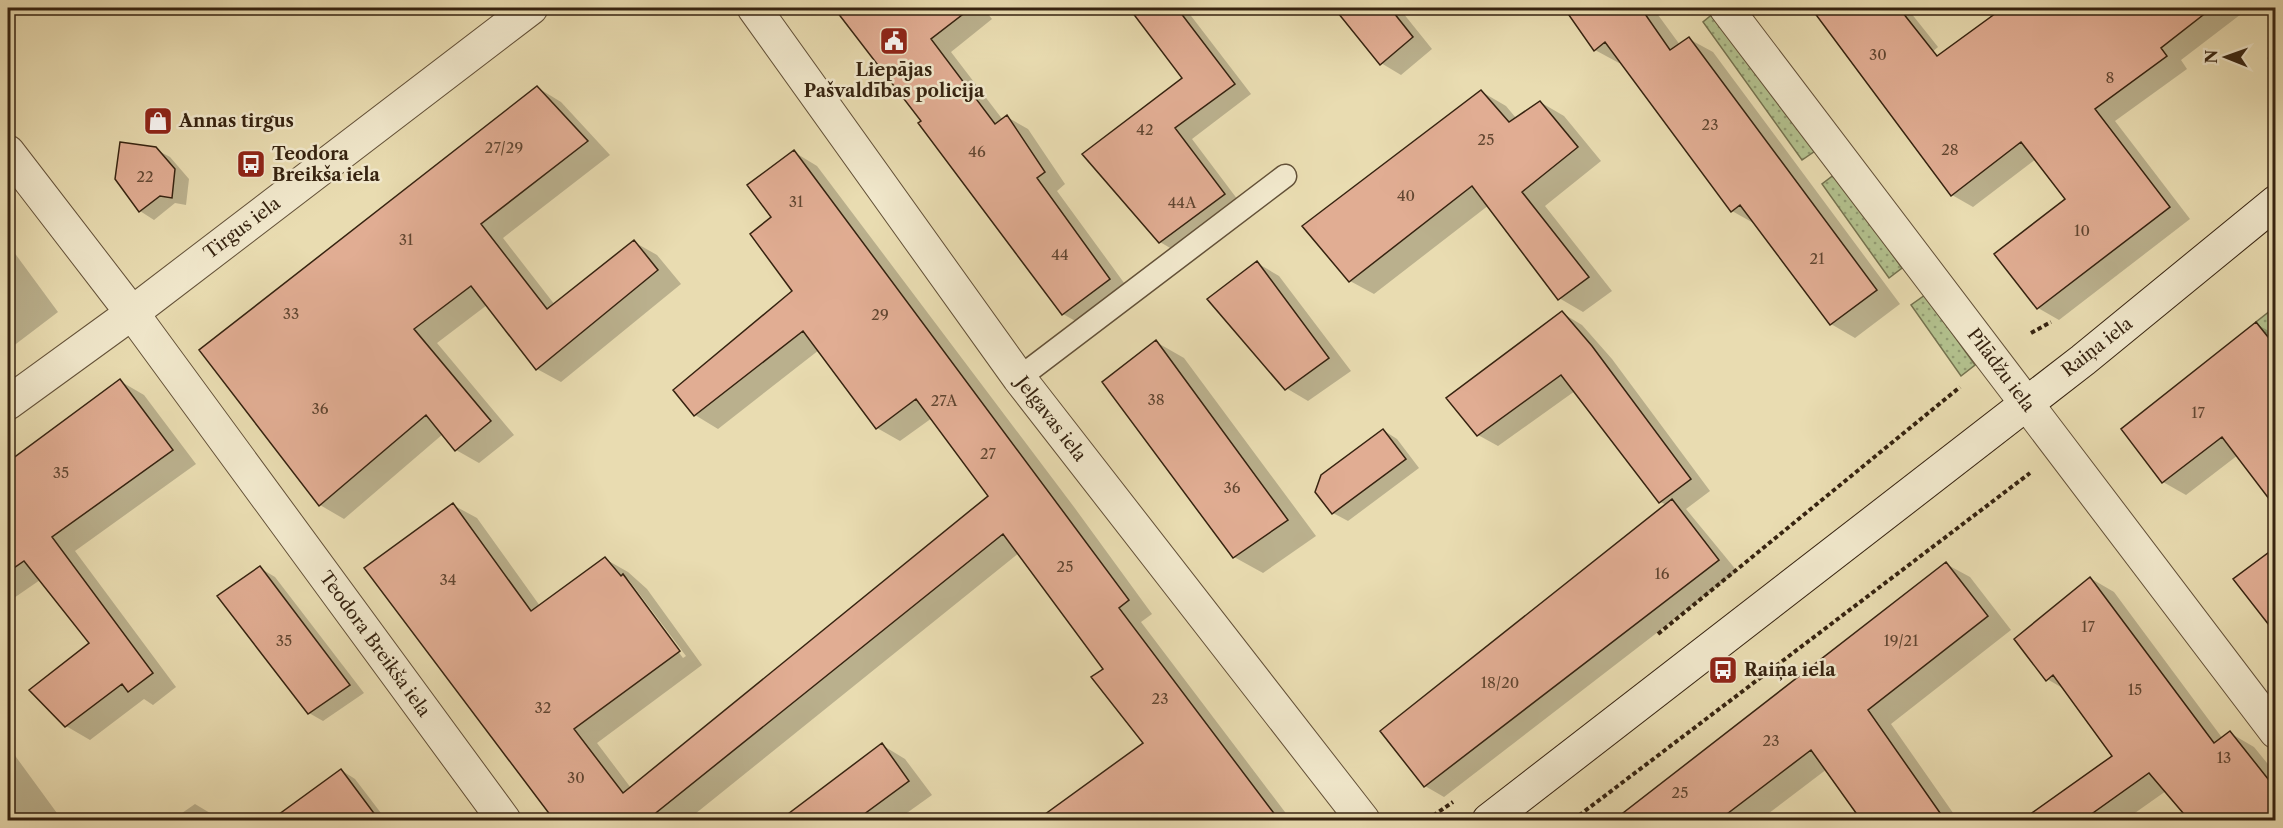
<svg xmlns="http://www.w3.org/2000/svg" width="2283" height="828" viewBox="0 0 2283 828" font-family="'Libre Caslon Text',serif">
  <defs>
    <pattern id="grass-dots" width="8" height="8" patternUnits="userSpaceOnUse" patternTransform="scale(1.5)"><rect width="8" height="8" fill="#b3c18e"/><path d="M2 2h.1M6 6h.1" fill="none" stroke="#929c73" stroke-width="1.8" stroke-linecap="round"/></pattern>
  </defs>
  <rect width="100%" height="100%" fill="#e9dcb1"/>
  <filter id="stains"><feTurbulence type="fractalNoise" baseFrequency=".00333" numOctaves="4"/><feColorMatrix values="0 0 0 0 .2 0 0 0 0 .09 0 0 0 0 .02 0 0 0 .5 -.17"/></filter>
  <radialGradient id="worn" r=".72"><stop offset=".6" stop-color="#630" stop-opacity="0"/><stop offset="1" stop-color="#630" stop-opacity=".3"/></radialGradient>
  <path fill="url(#grass-dots)" stroke="#74724f" stroke-width="1.5" d="M1715 12 1815 151 1802 160 1703 22Z
    M1835 174 1902 268 1889 278 1822 184Z
    M1925 295 1975 365 1961 376 1911 305Z
    M2275 307V347L2256 322Z"/>
  <path fill="#0003" fill-rule="evenodd" d="M836 8H983L992 19 951 52 1003 120 1007 117 1028 129 1065 184 1057 191 1130 291 1084 326 1063 314 923 121Z
    M1131 8H1185L1251 94 1192 139 1241 204 1177 252 1160 242 1106 179 1185 78Z
    M1335 8H1399L1432 49 1401 75 1381 63Z
    M1566 8H1653L1680 45 1689 39 1713 52 1900 304 1855 338 1831 324 1757 225 1732 211 1621 62 1619 63 1595 50Z
    M1812 8H1907L1938 47 1885 92 1868 82Z
    M2052 8H2249L2181 60 2187 69 2115 121 2190 219 2059 320 2038 308 2067 199 2036 159 1973 207 1952 195 1893 116Z
    M2276 51V69L2267 58Z
    M538 88 561 102 610 155 503 238 555 305 634 242 657 255 681 284 561 382 537 369 487 305 437 343 514 435 479 463 456 450 443 434 344 519 320 505 202 351Z
    M1482 92 1506 106 1516 118 1540 102 1564 116 1601 161 1545 206 1612 291 1583 312 1559 298 1489 205 1374 294 1350 281Z
    M155 149 170 157 189 179 186 205 175 203 154 220 140 211 116 179Z
    M794 152 817 166 1074 507 1152 614 1141 622 1291 820H1040L1145 743 1105 669 1019 553 695 814 700 820H556L366 569 453 505 477 518 540 606 605 559 628 572 647 589 702 665 597 743 631 788 990 496 932 418 900 441 877 428 819 350 718 429 695 415 794 291 773 218ZM622 576 628 579 686 656 683 658Z
    M8 244 58 312 8 350Z
    M1257 263 1279 276 1351 371 1308 401 1286 388Z
    M1562 313 1582 325 1612 359 1710 491 1686 509 1737 571 1444 797 1425 786 1667 505 1660 502 1575 391 1498 446 1478 435Z
    M2256 324 2276 335V506L2238 455 2186 495 2163 482Z
    M1156 342 1184 358 1316 536 1263 573 1234 557Z
    M120 381 144 395 196 464 75 551 176 687 153 705 144 699 90 740 66 726 91 643 40 580 11 600 8 598V463Z
    M1383 430 1397 439 1419 468 1348 521 1333 513Z
    M1946 564 1970 577 2011 630 1891 724 1958 820H1862L1827 769 1760 820H1615Z
    M260 568 275 577 364 693 323 721 309 713Z
    M2090 578 2114 592 2223 739 2230 733 2254 747 2276 774V820H2191L2166 791 2125 820H2024L2114 757 2066 690 2047 679Z
    M882 745 905 759 932 795 897 820H782Z
    M8 746 62 820H8Z
    M341 770 355 779 384 817 379 820H297L289 809Z
    M195 804 215 816 218 820H172Z"/>
  <path fill="#e1ad93" stroke="#362310" stroke-width="1.5" d="M834 8H971L931 39 995 124 1007 115 1045 172 1037 178 1110 279 1062 315 918 123 921 121Z
    M1129 8H1177L1235 84 1175 128 1225 194 1159 243 1082 154 1182 78Z
    M1334 8H1390L1413 37 1380 65Z
    M1564 8H1654L1645 14 1670 50 1689 37 1877 290 1830 325 1740 205 1731 212 1605 42 1594 51Z
    M1811 8H1899L1937 56 2003 8H2212L2161 48 2167 56 2095 109 2170 207 2037 309 1994 254 2065 199 2021 142 1951 196Z
    M537 86 588 141 481 224 547 309 634 240 658 270 536 370 471 286 414 329 491 421 455 451 426 415 319 506 199 350Z
    M1481 90 1509 122 1540 101 1578 147 1522 192 1589 277 1558 300 1472 186 1349 282 1302 226Z
    M120 142 156 147 175 169 172 198 160 196 139 212 115 179Z
    M794 150 1129 600 1119 608 1279 820H1037L1143 743 1091 677 1103 669 1003 534 647 820H554L364 568 453 503 531 611 605 557 621 576 623 574 680 651 574 729 623 793 988 496 916 399 876 429 803 331 694 416 673 390 792 291 750 234 771 217 747 185Z
    M1257 261 1329 358 1285 390 1207 299Z
    M1562 311 1592 346 1691 479 1659 503 1561 375 1477 436 1446 398Z
    M2256 322 2276 347V508L2222 437 2162 483 2121 429Z
    M1156 340 1288 520 1233 558 1102 382Z
    M120 379 173 450 52 537 153 673 128 692 122 684 65 727 29 690 89 643 24 561 8 572V462Z
    M1383 429 1406 459 1332 514 1315 492 1321 475Z
    M1672 499 1719 560 1424 787 1380 731Z
    M2276 547V634L2233 579Z
    M1946 562 1988 616 1868 710 1945 820H1861L1811 750 1719 820H1614Z
    M260 566 350 685 308 714 217 596Z
    M2090 577 2214 743 2230 731 2276 789V820H2189L2149 773 2083 820H2022L2112 756 2053 675 2046 681 2014 639Z
    M882 743 909 781 856 820H780Z
    M341 769 379 820H271Z"/>
  <g fill="none" stroke-linecap="round" stroke-linejoin="round">
    <g stroke="#635138" stroke-width="25">
      <path id="lane" d="M1019 378 1285 176"/>
    </g>
    <g stroke="#635138" stroke-width="35">
      <path id="street" d="M754 8 1019 378 1363 820
        M1726 8 2276 732
        M8 152 132 313 504 820
        M8 403 132 313 531 8"/>
    </g>
    <g stroke="#362310" stroke-width="35">
      <path id="secondary" d="M1489 820 2083 360 2276 202"/>
    </g>
    <path stroke="#362310" stroke-width="4" stroke-dasharray="4.5 3" stroke-linecap="butt" d="M2031 333 2051 322
      M1658 634 1960 387
      M1427 820 1453 802
      M1573 820 2030 473"/>
    <use href="#lane" stroke="#f1e8cc" stroke-width="22"/>
    <use href="#street" stroke="#f1e8cc" stroke-width="33"/>
    <use href="#secondary" stroke="#f1e8cc" stroke-width="33"/>
  </g>
  <defs>
    <g id="civic-square" transform="scale(1.5)"><rect x="-9" y="-9" width="18" height="18" rx="4" fill="#8f2418" stroke="#f1e8cc"/><path d="M-.6-6.5H3V-4.5H.6V-3L4-1V1h2V6H-6V1h2V-1L-.6-3ZM-1.2 2.5V6h2.4V2.5Z" fill="#fff"/></g>
    <g id="shop-square" transform="scale(1.5)"><rect x="-9" y="-9" width="18" height="18" rx="4" fill="#8f2418" stroke="#f1e8cc"/><path d="M-5-2.5h2.3a2.7 3.5 0 0 1 5.4 0H5L5.5 6h-11ZM-1.5-2.5h3a1.5 2.3 0 0 0-3 0Z" fill="#fff"/></g>
    <g id="bus-square" transform="scale(1.5)"><rect x="-9" y="-9" width="18" height="18" rx="4" fill="#8f2418" stroke="#f1e8cc"/><path d="M-5-6H5V4H4V6H2V4H-2V6H-4V4H-5ZM-3.5-4V0h7V-4ZM-3.5 1.2v1.5H-2V1.2ZM2 1.2v1.5H3.5V1.2Z" fill="#fff"/></g>
  </defs>
  <g fill-rule="evenodd">
    <use href="#civic-square" x="894" y="41"/>
    <use href="#shop-square" x="158" y="121"/>
    <use href="#bus-square" x="251" y="164"/>
    <use href="#bus-square" x="1723" y="670"/>
  </g>
  <g text-anchor="middle" dominant-baseline="central" stroke-width="5" stroke-linejoin="round" paint-order="stroke">
    <g font-size="15" fill="#614631">
      <text x="1878" y="54">30</text>
      <text x="2110" y="77">8</text>
      <text x="1710" y="124">23</text>
      <text x="1145" y="129">42</text>
      <text x="1486" y="139">25</text>
      <text x="504" y="147">27/29</text>
      <text x="1950" y="149">28</text>
      <text x="977" y="151">46</text>
      <text x="145" y="176">22</text>
      <text x="1406" y="195">40</text>
      <text x="796" y="201">31</text>
      <text x="1182" y="202">44A</text>
      <text x="2082" y="230">10</text>
      <text x="406" y="239">31</text>
      <text x="1060" y="254">44</text>
      <text x="1817" y="258">21</text>
      <text x="291" y="313">33</text>
      <text x="880" y="314">29</text>
      <text x="1156" y="399">38</text>
      <text x="944" y="400">27A</text>
      <text x="320" y="408">36</text>
      <text x="2198" y="412">17</text>
      <text x="988" y="453">27</text>
      <text x="61" y="472">35</text>
      <text x="1232" y="487">36</text>
      <text x="1065" y="566">25</text>
      <text x="1662" y="573">16</text>
      <text x="448" y="579">34</text>
      <text x="2088" y="626">17</text>
      <text x="284" y="640">35</text>
      <text x="1901" y="640">19/21</text>
      <text x="1500" y="682">18/20</text>
      <text x="2135" y="689">15</text>
      <text x="1160" y="698">23</text>
      <text x="543" y="707">32</text>
      <text x="1771" y="740">23</text>
      <text x="2224" y="757">13</text>
      <text x="576" y="777">30</text>
      <text x="1680" y="792">25</text>
    </g>
    <g font-size="18" font-weight="bold" fill="#362310" stroke="#f1e8cc" text-anchor="start">
      <text x="894" y="70" text-anchor="middle">Liepājas<tspan x="894" dy="21">Pašvaldības policija</tspan></text>
      <text x="179" y="121">Annas tirgus</text>
      <text x="272" y="154">Teodora<tspan x="272" dy="21">Breikša iela</tspan></text>
      <text x="1744" y="670">Raiņa iela</text>
    </g>
    <g font-size="18" fill="#362310" stroke="#f1e8cc">
      <text transform="translate(242 228) rotate(-37)">Tirgus iela</text>
      <text transform="translate(2097 347) rotate(-38)">Raiņa iela</text>
      <text transform="translate(2001 370) rotate(53)">Pīlādžu iela</text>
      <text transform="translate(1051 419) rotate(52)">Jelgavas iela</text>
      <text transform="translate(375 644) rotate(54)">Teodora Breikša iela</text>
    </g>
  </g>
  <rect width="2283" height="828" fill="none" stroke="#e9dcb1" stroke-width="30"/>
  <rect x="9" y="9" width="2265" height="810" fill="none" stroke="#362310" stroke-width="3"/>
  <rect x="15" y="15" width="2253" height="798" fill="none" stroke="#362310" stroke-width="1.5"/>
  <g transform="translate(2226 57) rotate(271)" stroke="#f1e8cc" stroke-width="4.5" paint-order="stroke">
  <path d="M0-4.5L10 22L0 15L-10 22Z" fill="#362310"/>
  <text y="-9" font-size="16" font-weight="bold" text-anchor="middle" fill="#362310">N</text>
  </g>
  <rect width="100%" height="100%" filter="url(#stains)"/>
  <rect width="100%" height="100%" fill="url(#worn)"/>
</svg>
